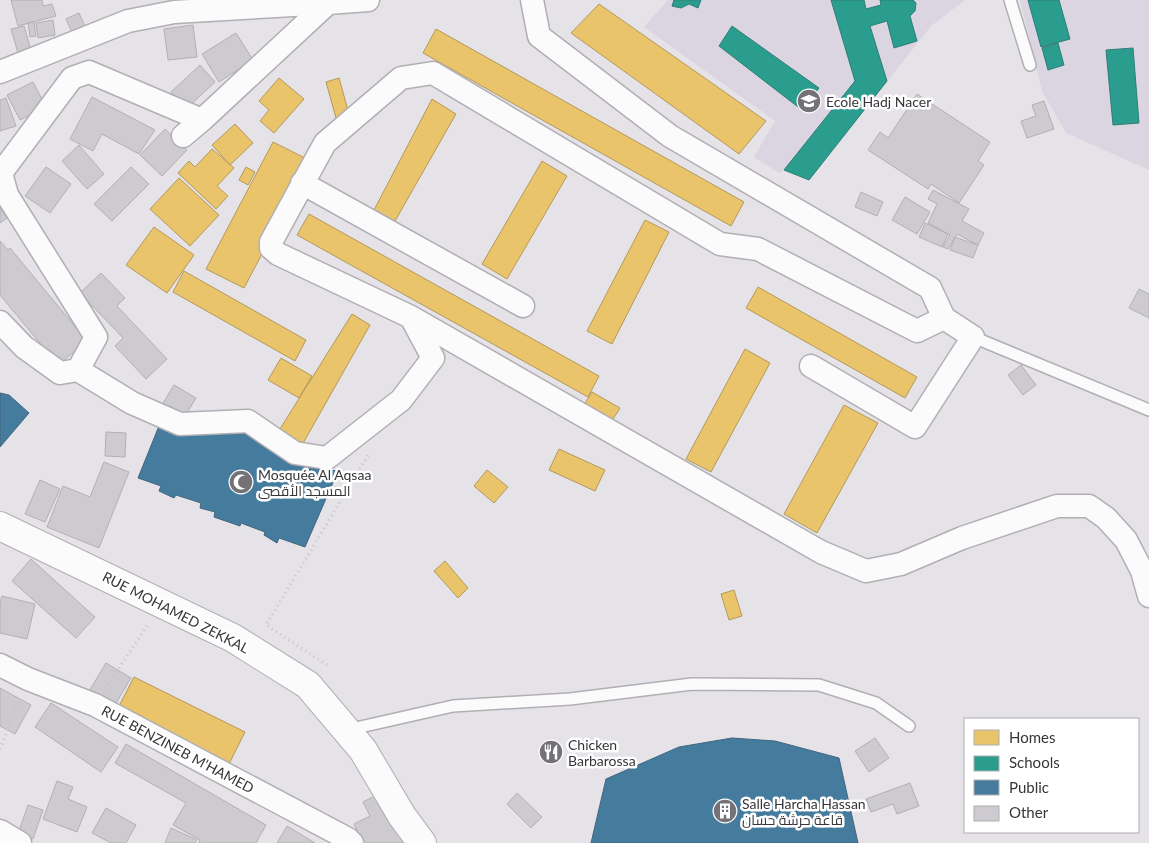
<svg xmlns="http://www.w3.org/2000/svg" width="1149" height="843" viewBox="0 0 1149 843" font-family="Lato,Cairo,sans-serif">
  <rect width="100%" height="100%" fill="#e5e2e8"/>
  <path fill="#dbd4e1" d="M668 0H965L931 26 809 180 784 170 779 173 754 157 775 121 644 27Z
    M1020 0H1149V170L1066 133 1042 91Z"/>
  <path fill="#e9c46a" stroke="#b4995b" d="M599 4 766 121 739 154 571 33Z
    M436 29 744 202 731 226 423 53Z
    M279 78 304 99 274 133 260 121 269 110 259 101Z
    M339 78 349 114 336 118 326 82Z
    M432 99 456 114 395 221 374 210Z
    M235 124 253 143 230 165 212 145Z
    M273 142 311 161 244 288 206 269Z
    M212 149 234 168 217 186 228 196 216 209 178 173 189 161 195 167Z
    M542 161 567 176 507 279 482 264Z
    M246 167 255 172 248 185 239 180Z
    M179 178 219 215 190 246 150 209Z
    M309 214 599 376 588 397 297 235Z
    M645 220 669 232 612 344 587 331Z
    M154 227 194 255 167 293 126 265Z
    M184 271 306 340 295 361 173 292Z
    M758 287 917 377 905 398 746 308Z
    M352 314 370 325 302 445 278 432Z
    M745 349 770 363 711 472 686 459Z
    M281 358 312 376 299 398 268 380Z
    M592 392 620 408 608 427 580 411Z
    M844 405 878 423 817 533 784 514Z
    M559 449 605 470 595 491 549 470Z
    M487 470 508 487 494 503 474 486Z
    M445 561 468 588 458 598 434 571Z
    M734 590 742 616 729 620 721 594Z
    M134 677 245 732 228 766 117 710Z"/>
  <path fill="#2a9d8f" stroke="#2e7e75" d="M674 0H701L698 8 689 4 681 8 672 6Z
    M831 0H864L866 9 881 5 880 0H913L916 3 915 11 910 16 917 41 894 48 887 21 870 26 887 81 809 180 784 170 855 81Z
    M1028 0H1059L1070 39 1041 47Z
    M732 26 819 88 802 110 719 46Z
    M1058 43 1064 65 1048 70 1042 48Z
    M1133 48 1139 123 1113 125 1106 50Z"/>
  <path fill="#457b9d" stroke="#41667f" d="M0 393 9 395 29 413 0 447Z
    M161 421 236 429 287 458 313 468 338 471 305 547 279 538 277 543 264 535 265 532 241 523 240 526 214 517 215 512 200 508 201 503 176 495 174 498 159 491 161 486 138 478Z
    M732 738 775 741 839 758 858 843H591L606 779 679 747Z"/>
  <path fill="#cdcbd0" stroke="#b2b0b5" d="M11 0H42L43 6 52 4 56 16 18 26Z
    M79 13 87 31 74 37 66 19Z
    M53 20 55 35 38 38 36 23Z
    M34 22 36 36 30 37 28 23Z
    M193 25 197 57 168 60 164 29Z
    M24 26 31 50 18 53 11 29Z
    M236 33 253 60 219 82 202 54Z
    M200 65 215 82 186 109 171 92Z
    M33 82 46 107 20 120 7 95Z
    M917 94 990 142 978 161 984 165 959 203 931 184 928 189 868 150 880 132 888 138Z
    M92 97 155 130 139 154 102 134 93 151 70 139Z
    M6 98 16 126 0 131V100Z
    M1044 101 1054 129 1027 138 1021 121 1036 116 1032 105Z
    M165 129 187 150 162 176 140 155Z
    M79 145 104 174 87 189 62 161Z
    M46 167 71 184 50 213 25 196Z
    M131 167 149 184 112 221 94 204Z
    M933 190 969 209 962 221 984 233 978 245 957 234 948 249 943 247 950 235 928 223 937 204 928 199Z
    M861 192 883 202 877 216 855 207Z
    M905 197 930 212 917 234 892 220Z
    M0 208 7 218 0 223Z
    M925 223 948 234 942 247 919 237Z
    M955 237 978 245 973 258 950 250Z
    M0 241 8 250 10 248 87 341 58 365 0 295Z
    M101 273 125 298 117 306 167 359 146 379 115 346 123 338 80 293Z
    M1139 289 1149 294V318L1129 308Z
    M1021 365 1036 385 1023 395 1008 375Z
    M174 385 196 398 181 423 159 410Z
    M106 432 126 433 125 457 105 456Z
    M104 462 129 472 99 548 47 527 63 486 90 497Z
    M40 480 60 489 45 522 25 514Z
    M31 559 95 617 76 638 12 581Z
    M2 596 35 604 27 639 0 633V602Z
    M106 663 131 678 113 708 88 693Z
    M0 688 31 705 15 734 0 726Z
    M51 703 118 747 101 772 35 727Z
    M875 738 889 758 869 772 855 751Z
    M126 744 266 825 256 843H199L200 840 173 825 186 803 115 763Z
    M57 781 73 787 68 799 87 807 77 832 43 819Z
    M910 783 919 806 897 814 893 804 871 812 866 799Z
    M384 791 409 843H363L354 824 370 816 363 802Z
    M517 793 542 817 531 828 507 804Z
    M28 805 43 810 33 839 18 834Z
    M106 808 136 825 126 843H111L92 833Z
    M287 826 315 843H277Z
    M171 828 197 840 195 843H165Z"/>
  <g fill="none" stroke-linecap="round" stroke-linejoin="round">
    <g stroke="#b2afb4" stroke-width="14">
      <path id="lane" d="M1010 0 1030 65
        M973 337 1149 410
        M347 730 453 706 570 699 692 684 819 685 876 703 909 726"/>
    </g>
    <g stroke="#b2afb4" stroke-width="25">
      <path id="street" d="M0 72 128 21 174 12 328 3 331 0
        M183 136 202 120
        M302 183 523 306
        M411 317 821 552 866 571 901 564 962 538 1057 506H1089L1106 518 1126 540 1142 571 1149 596
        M0 322 24 347 60 373 78 370 96 337 7 195 1 173 72 78 89 72 202 120 328 3 368 0
        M811 366 915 427 973 337 944 318
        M78 370 132 403 180 424 248 421 295 453 327 458 401 400 433 358 411 317 278 254 271 248V242L325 143 401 78 433 73 720 244 758 249 917 331 944 318 930 288 670 136 539 36 532 0
        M0 665 28 679 95 705 348 839 352 843
        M0 831 20 843"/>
    </g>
    <g stroke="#b2afb4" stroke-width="30">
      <path id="secondary" d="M0 526 233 638 308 685 363 750 402 816 422 843"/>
    </g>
    <path stroke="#c5c4c5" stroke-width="3" stroke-dasharray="1 4" stroke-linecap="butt" d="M327 665 266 625 370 452
      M105 689 149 623
      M0 749 20 698"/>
    <use href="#lane" stroke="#fbfbfc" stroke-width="11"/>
    <use href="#street" stroke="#fbfbfc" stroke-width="22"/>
    <use href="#secondary" stroke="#fbfbfc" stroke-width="28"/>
  </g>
  <defs>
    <g id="school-disc" transform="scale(1.25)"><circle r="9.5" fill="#747276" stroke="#fff"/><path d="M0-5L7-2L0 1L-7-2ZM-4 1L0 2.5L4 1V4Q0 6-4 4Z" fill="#fff"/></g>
    <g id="mosque-disc" transform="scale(1.25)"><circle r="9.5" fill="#747276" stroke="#fff"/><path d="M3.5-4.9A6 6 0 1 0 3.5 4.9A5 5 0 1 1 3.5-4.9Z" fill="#fff"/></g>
    <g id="restaurant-disc" transform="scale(1.25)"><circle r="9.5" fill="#747276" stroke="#fff"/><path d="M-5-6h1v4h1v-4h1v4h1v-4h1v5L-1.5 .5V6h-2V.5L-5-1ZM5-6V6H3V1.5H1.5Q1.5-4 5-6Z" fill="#fff"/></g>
    <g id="building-disc" transform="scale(1.25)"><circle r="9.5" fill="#747276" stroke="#fff"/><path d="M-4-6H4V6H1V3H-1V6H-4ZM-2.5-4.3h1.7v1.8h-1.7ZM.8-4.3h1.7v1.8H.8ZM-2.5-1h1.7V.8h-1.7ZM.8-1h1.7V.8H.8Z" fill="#fff"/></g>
  </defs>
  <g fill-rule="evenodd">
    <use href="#school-disc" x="809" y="101"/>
    <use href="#mosque-disc" x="241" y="482"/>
    <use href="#restaurant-disc" x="551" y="752"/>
    <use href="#building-disc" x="725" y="811"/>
  </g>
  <g text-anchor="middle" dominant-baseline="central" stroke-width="5" stroke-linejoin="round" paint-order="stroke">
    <g font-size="14" fill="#373539" stroke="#fff" text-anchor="start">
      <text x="826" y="101">Ecole Hadj Nacer</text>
      <text x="258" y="474">Mosquée Al Aqsaa<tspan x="258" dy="16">المسجد الأقصى</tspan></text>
      <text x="568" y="744">Chicken<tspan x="568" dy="16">Barbarossa</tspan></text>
      <text x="742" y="803">Salle Harcha Hassan<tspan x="742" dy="16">قاعة حرشة حسان</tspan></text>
    </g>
    <g font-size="14" fill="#373539" stroke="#fff">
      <text transform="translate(176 612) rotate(27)">RUE MOHAMED ZEKKAL</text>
      <text transform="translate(178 749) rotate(28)">RUE BENZINEB M'HAMED</text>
    </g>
  </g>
  <rect x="964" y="718" width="175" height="115" fill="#ffffff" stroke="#afaeb0"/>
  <rect x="974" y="730" width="25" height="15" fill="#e9c46a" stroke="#afaeb0"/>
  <text x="1009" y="743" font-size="15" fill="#373539">Homes</text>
  <rect x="974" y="756" width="25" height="15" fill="#2a9d8f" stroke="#afaeb0"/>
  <text x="1009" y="768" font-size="15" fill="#373539">Schools</text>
  <rect x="974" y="780" width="25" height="15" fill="#457b9d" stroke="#afaeb0"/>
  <text x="1009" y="793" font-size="15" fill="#373539">Public</text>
  <rect x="974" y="806" width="25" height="15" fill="#cdcbd0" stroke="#afaeb0"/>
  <text x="1009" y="818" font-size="15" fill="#373539">Other</text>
</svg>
